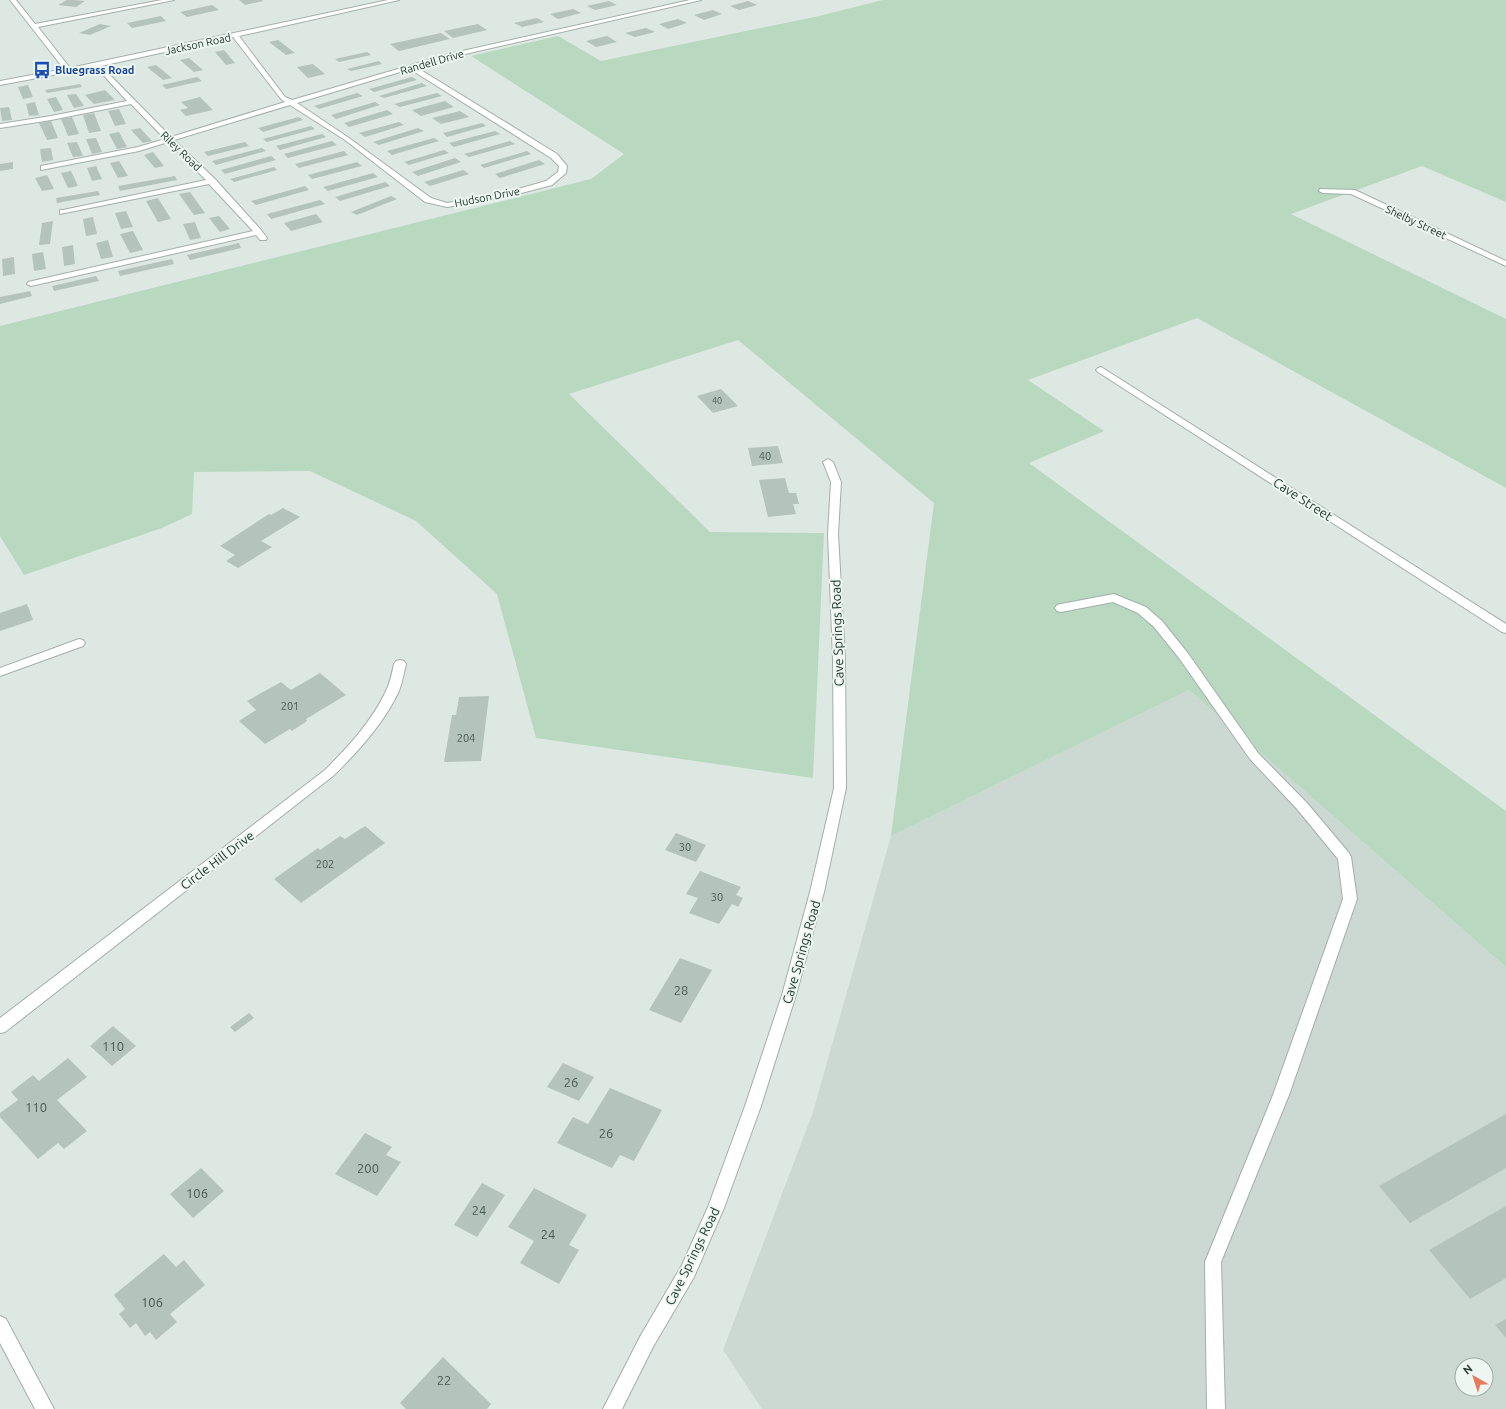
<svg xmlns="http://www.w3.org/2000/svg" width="1506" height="1409" viewBox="0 0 1506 1409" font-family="Ubuntu,sans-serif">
  <rect width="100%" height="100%" fill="#dee8e3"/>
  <path fill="#ccd8d2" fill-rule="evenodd" d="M1189 690 1506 967V1409H762L723 1350 813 1112 891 836ZM1462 1365H1486V1389H1462Z"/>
  <path fill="#b8d9bf" d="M883 0H1506V202L1422 166 1291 214 1506 319V488L1197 318 1028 380 1104 431 1029 463 1506 811V967L1189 690 891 836 934 503 738 340 569 394 710 532 824 533 813 778 536 738 497 594 416 521 310 471 194 472 192 514 162 528 24 575 0 536V326L591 179 624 154 471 56 558 36 601 61 819 16Z"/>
  <path fill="#b4c3bc" d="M67 0H74L85 1 76 7 58 5Z
    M239 0H262L263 1 245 5Z
    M609 1 617 5 595 10 587 6Z
    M748 1 757 5 739 10 730 6Z
    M212 5 219 10 187 17 180 12Z
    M573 9 581 13 558 19 550 14Z
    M713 10 722 14 704 20 694 15Z
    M161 16 166 21 132 28 127 23Z
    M537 18 544 22 522 27 514 23Z
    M678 19 687 23 668 29 659 24Z
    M100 24 111 26 90 35 79 33Z
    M478 24 487 30 453 38 444 31Z
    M646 28 655 32 635 37 625 33Z
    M441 33 450 39 399 51 390 44Z
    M607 36 617 42 596 47 586 41Z
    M278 40 295 53 286 55 269 42Z
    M224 50 235 63 226 65 215 52Z
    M367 52 371 55 339 62 335 59Z
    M189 58 203 70 194 72 180 60Z
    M379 61 382 64 351 71 347 69Z
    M313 64 325 74 308 78 297 67Z
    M156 65 172 78 163 80 147 67Z
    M197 77 202 81 166 89 162 85Z
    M412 77 417 80 374 92 369 89Z
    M422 83 427 86 384 98 379 96Z
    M80 84 82 87 47 93 45 90Z
    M28 85 33 97 23 99 18 87Z
    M105 90 115 100 94 104 85 95Z
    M357 93 363 96 319 109 314 106Z
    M437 93 442 96 400 107 394 104Z
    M76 94 84 106 74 108 67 95Z
    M56 97 63 110 54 112 47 99Z
    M200 97 213 110 186 116 180 110 188 108 181 102Z
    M445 101 454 107 421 116 412 110Z
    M35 102 39 115 29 116 26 104Z
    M375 102 380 105 336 119 331 115Z
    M9 107 12 120 2 121 0 108Z
    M119 109 126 124 115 126 108 111Z
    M387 110 393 114 349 127 344 123Z
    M460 111 469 117 441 124 432 118Z
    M94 113 101 131 89 133 83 115Z
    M72 117 79 134 68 136 61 119Z
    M299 117 303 120 263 132 258 128Z
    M51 121 58 138 47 140 39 123Z
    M399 122 404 125 365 137 359 133Z
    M482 123 486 126 447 137 443 133Z
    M311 126 315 129 267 142 263 139Z
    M140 128 152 141 143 143 131 130Z
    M418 128 424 131 379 145 373 142Z
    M495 131 500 134 454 147 449 143Z
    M119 132 127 147 117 149 109 134Z
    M322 134 326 137 280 150 276 146Z
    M96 138 102 152 92 154 86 139Z
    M434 138 439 141 392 155 387 151Z
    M332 141 337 145 288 158 284 154Z
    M510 141 515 144 469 157 464 154Z
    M77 142 83 156 73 157 67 143Z
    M245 142 249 146 208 156 204 152Z
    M51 148 53 160 42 162 40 149Z
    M262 148 266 151 216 165 212 161Z
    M444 150 449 153 409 165 404 162Z
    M344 151 348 155 299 168 295 164Z
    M527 151 531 154 484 168 480 165Z
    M153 152 164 166 155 168 144 155Z
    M271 156 276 160 225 174 221 170Z
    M455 158 461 162 418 176 412 172Z
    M539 160 545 164 500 178 495 174Z
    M119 161 128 176 118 178 110 163Z
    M13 162V169L0 171V164Z
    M357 162 362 166 312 179 308 175Z
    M96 166 102 179 92 181 87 168Z
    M274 167 277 170 234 182 230 179Z
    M463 170 469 174 430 186 424 182Z
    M71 171 78 186 68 188 61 173Z
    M373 173 378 177 328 191 323 187Z
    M47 175 54 189 42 191 35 178Z
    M175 176 177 180 120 191 118 186Z
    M385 182 390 186 340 201 335 197Z
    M305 186 309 190 256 205 251 201Z
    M98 191 100 195 57 203 56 198Z
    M190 192 205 213 194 215 179 194Z
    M391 196 397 199 357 215 351 212Z
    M158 198 171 219 158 222 146 201Z
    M320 200 325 204 271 219 267 214Z
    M126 211 133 227 121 229 115 213Z
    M316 214 323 222 291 231 284 223Z
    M219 216 230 229 220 232 209 218Z
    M93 217 97 234 86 236 83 219Z
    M53 221 50 244 39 245 42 223Z
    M195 222 201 238 190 240 183 224Z
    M133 231 143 250 130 253 120 234Z
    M108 240 113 257 101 259 96 243Z
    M239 243 241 248 190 260 187 255Z
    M73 245 75 264 64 266 62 247Z
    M43 252 46 269 34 271 32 254Z
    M14 257 15 274 3 276 2 259Z
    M172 259 174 264 120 276 118 271Z
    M96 276 99 281 54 291 52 286Z
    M30 291 32 296 0 304V297Z
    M721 389 738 406 713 413 697 396Z
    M778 446 783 463 752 466 748 448Z
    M785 478 789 493H796L799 504H793L796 514 768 517 759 480Z
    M283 508 300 517 261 541 272 547 238 568 226 561 235 555 220 546 269 514 271 515Z
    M27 604 33 620 0 631V613Z
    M320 673 346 695 306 719 307 721 292 731 290 729 265 744 239 721 256 710 247 701 281 682 291 690Z
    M489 696 481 761 444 762 452 715H456L459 697Z
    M365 826 385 843 301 903 274 879 318 848 320 850 340 836 345 839Z
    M676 833 706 845 696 862 665 850Z
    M700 871 741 887 736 895 743 898 738 907 732 904 719 924 689 913 698 898 686 894Z
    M680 958 712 970 681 1023 649 1010Z
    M249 1013 254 1018 235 1032 230 1027Z
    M113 1026 136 1046 112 1066 90 1046Z
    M68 1058 87 1077 57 1100 87 1131 64 1149 58 1143 38 1159 0 1117V1113L18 1100 11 1092 33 1075 39 1081Z
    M563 1063 594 1077 579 1101 547 1087Z
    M610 1088 662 1110 634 1161 620 1155 612 1168 557 1143 573 1117 588 1124Z
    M1506 1114V1168L1410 1223 1379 1186Z
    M365 1133 392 1147 386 1155 401 1162 377 1196 335 1174Z
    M201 1168 224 1191 193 1218 170 1194Z
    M482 1183 505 1195 477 1237 454 1225Z
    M534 1188 587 1215 569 1245 579 1250 559 1284 520 1263 534 1241 508 1227Z
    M1506 1206V1278L1470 1299 1429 1250Z
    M164 1254 176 1267 184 1260 205 1285 170 1314 177 1322 156 1340 150 1332 145 1336 136 1323 130 1328 119 1314 125 1309 114 1295Z
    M1506 1319V1338L1495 1325Z
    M443 1357 491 1404 487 1409H406L400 1403Z"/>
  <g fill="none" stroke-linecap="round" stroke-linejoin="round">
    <g stroke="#a2afaa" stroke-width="2">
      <path id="minor" d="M10 0H16L35 24 162 0H174L38 27 70 68 388 0H399L239 36 285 97 292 100 449 54 690 0H701L452 57 416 67 557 154 567 166 566 173 552 185 502 198 447 207 425 202 345 140 290 105 174 140 215 179 261 230 267 238 266 240H260L256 235 31 286 27 284 28 282 253 231 209 184 60 214V210H63L206 180 168 142 139 151 41 170V166L138 147 165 139 131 104 51 120 0 128V124L51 116 127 101 96 67 0 85V81L64 69ZM233 37 281 99 285 102 171 137 101 66ZM410 69 551 158 559 166 558 172 546 181 501 194 447 203 431 198 349 138 297 103Z
        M1320 189 1355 190 1506 261V266L1351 194 1323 193 1319 191Z
        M1101 367 1506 624V633L1502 632 1098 372 1096 370 1098 368Z
        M828 459 833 462 841 482 838 534 845 659 846 788 824 892 796 995 761 1106 724 1208 694 1277 653 1347 622 1409H603L641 1335 682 1265 708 1207 745 1106 782 995 810 892 834 788 833 659 828 534 831 482 823 462Z
        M1114 594 1146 607 1162 621 1187 652 1258 753 1307 803 1349 853 1351 857 1357 899 1289 1095 1221 1262 1225 1409H1207L1205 1262 1273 1095 1343 899 1338 859 1297 809 1250 759 1179 658 1154 627 1138 613 1113 602 1061 612 1057 611 1055 608 1057 605 1061 604Z
        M79 639 83 640 85 643 83 646 0 676V668Z
        M400 660 404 661 406 664C404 673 402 683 399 691 384 723 358 752 333 776L5 1032 0 1033V1018L325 770C348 747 372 721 386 691 390 683 392 673 394 664L396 661Z
        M0 1316 6 1319 54 1409H35L0 1343Z"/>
    </g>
    <use href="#minor" fill="#fff" fill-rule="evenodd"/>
  </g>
  <defs>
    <g id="bus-bare" transform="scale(1.38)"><path d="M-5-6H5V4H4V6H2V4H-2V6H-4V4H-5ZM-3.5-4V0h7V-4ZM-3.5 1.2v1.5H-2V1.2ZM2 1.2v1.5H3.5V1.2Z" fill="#1a4fb4" stroke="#eef6f1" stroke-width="2.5" paint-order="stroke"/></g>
  </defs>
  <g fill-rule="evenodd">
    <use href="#bus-bare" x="42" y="70"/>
  </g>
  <g text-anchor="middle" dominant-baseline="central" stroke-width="4" stroke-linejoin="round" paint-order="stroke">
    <g font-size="9" fill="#465a53">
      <text x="717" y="401">40</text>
    </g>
    <g font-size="11" fill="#213730" stroke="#eef6f1">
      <text transform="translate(198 44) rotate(-12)">Jackson Road</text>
      <text transform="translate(432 62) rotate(-16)">Randell Drive</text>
      <text transform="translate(181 151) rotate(44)">Riley Road</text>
      <text transform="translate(487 197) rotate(-11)">Hudson Drive</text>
      <text transform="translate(1416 222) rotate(25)">Shelby Street</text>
    </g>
    <g font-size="11" font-weight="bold" fill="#164399" stroke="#eef6f1" text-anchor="start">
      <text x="55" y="70">Bluegrass Road</text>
    </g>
    <g font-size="11" fill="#465a53">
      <text x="765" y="456">40</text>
      <text x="290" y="706">201</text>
      <text x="466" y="738">204</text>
      <text x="685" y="847">30</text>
      <text x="325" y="864">202</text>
      <text x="717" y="897">30</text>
    </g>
    <g font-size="13" fill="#213730" stroke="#eef6f1">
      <text transform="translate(1303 499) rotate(33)">Cave Street</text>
      <text transform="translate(837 633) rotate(-92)">Cave Springs Road</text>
      <text transform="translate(217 860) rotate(-37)">Circle Hill Drive</text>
      <text transform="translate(801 952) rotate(-74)">Cave Springs Road</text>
      <text transform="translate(692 1256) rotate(-64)">Cave Springs Road</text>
    </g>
    <g font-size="13" fill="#465a53">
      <text x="681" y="990">28</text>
      <text x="113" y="1046">110</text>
      <text x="571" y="1082">26</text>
      <text x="36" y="1107">110</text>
      <text x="606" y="1133">26</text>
      <text x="368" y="1168">200</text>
      <text x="197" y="1193">106</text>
      <text x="479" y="1210">24</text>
      <text x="548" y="1234">24</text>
      <text x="152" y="1302">106</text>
      <text x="444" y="1380">22</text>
    </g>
  </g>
  <g transform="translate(1474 1377) rotate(321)"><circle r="19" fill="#eef6f1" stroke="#9caaa4"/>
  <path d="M0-3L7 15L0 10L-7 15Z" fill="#e8795d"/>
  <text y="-6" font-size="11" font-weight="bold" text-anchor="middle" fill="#213730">N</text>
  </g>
</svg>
